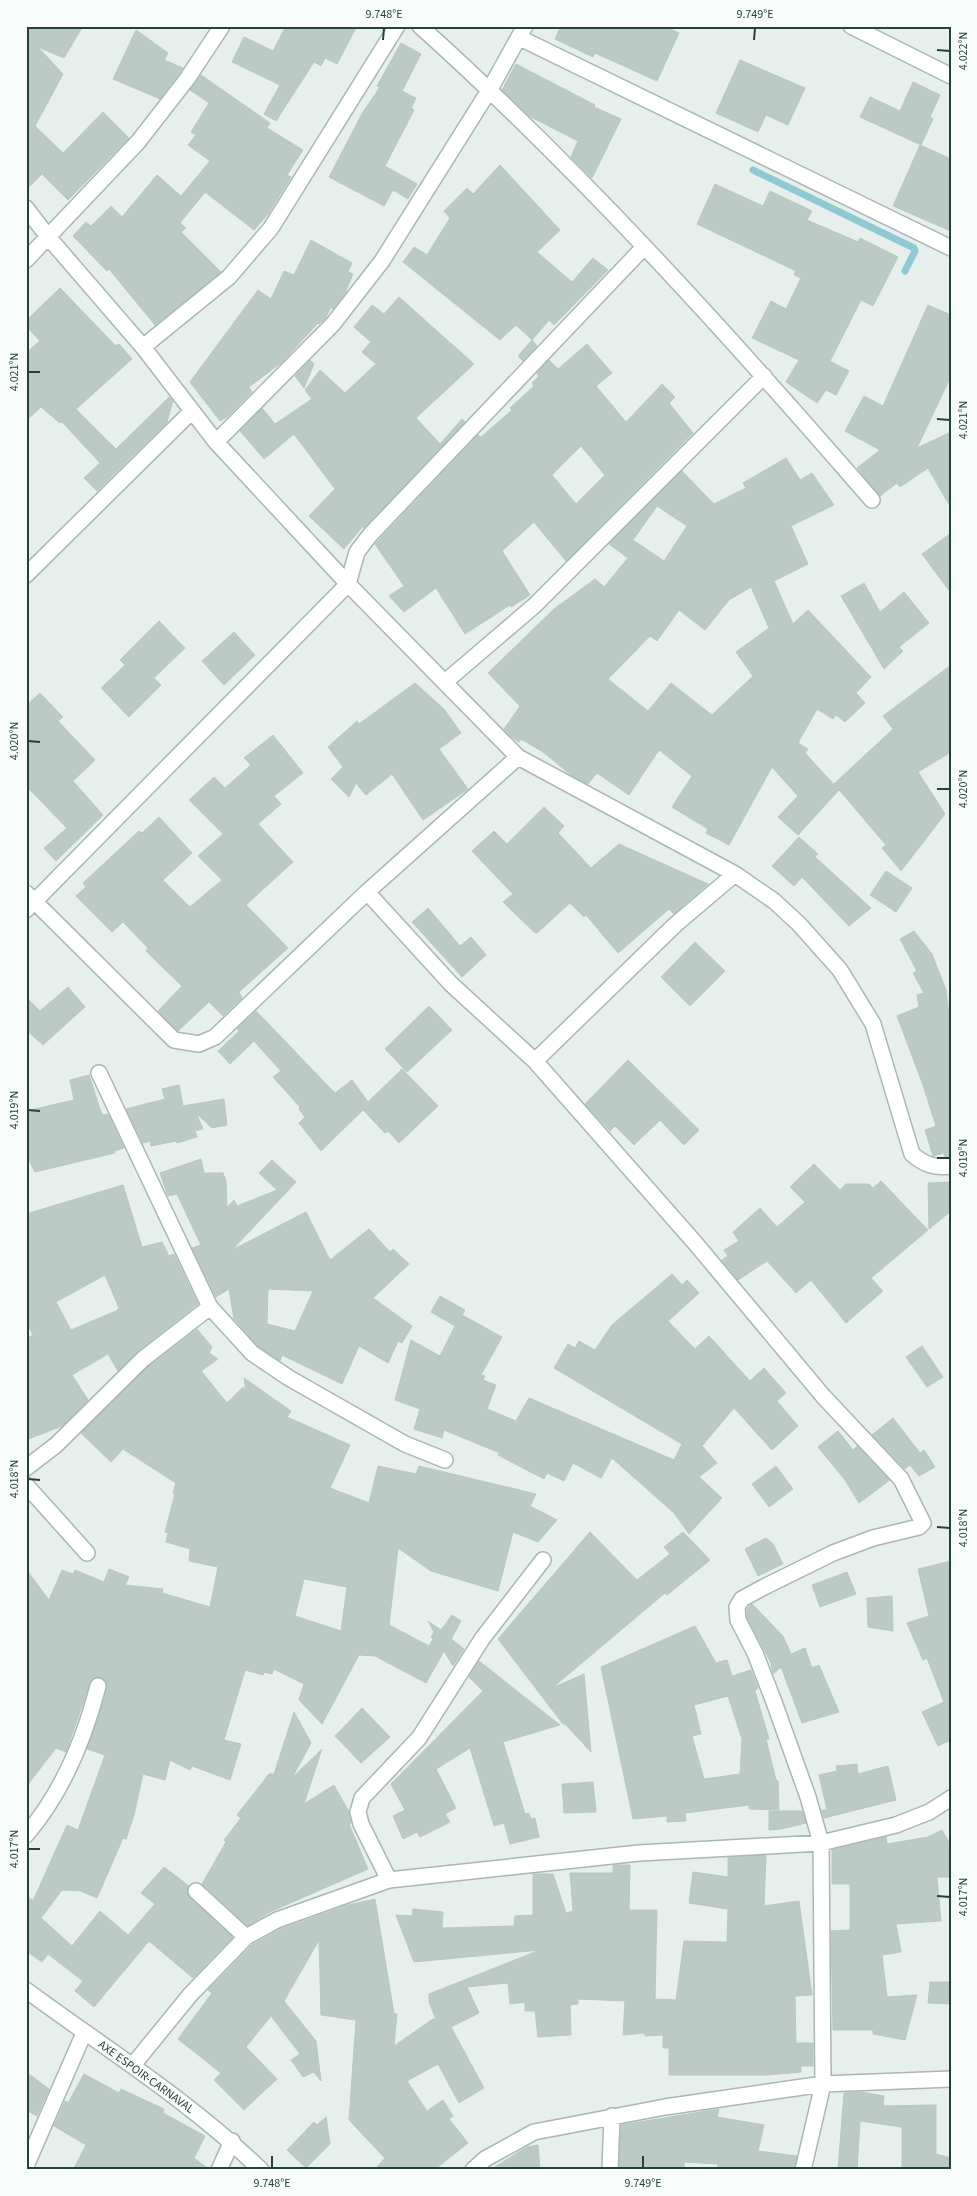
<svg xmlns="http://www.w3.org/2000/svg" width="977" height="2196" viewBox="0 0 977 2196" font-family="'Source Sans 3',sans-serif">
  <rect width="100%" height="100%" fill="#e6efeb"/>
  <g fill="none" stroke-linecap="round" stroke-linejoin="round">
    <path stroke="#8ec9d4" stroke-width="7" d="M753 170 914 248 915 251 905 271"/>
  </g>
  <path fill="#bbcac4" stroke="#b8c9c2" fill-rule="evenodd" d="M26 26H83L64 58 38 47 63 74 35 126 63 153 103 112 129 138 68 200 42 174 26 190Z
    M286 26H357L337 64 325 58 321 66 314 62 276 121 264 114 280 85 232 62 244 37 273 51Z
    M561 26H664L679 33 657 81 595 53 593 57 555 39Z
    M136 30 168 53 164 60 183 68 160 99 113 79Z
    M401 43 421 54 402 91 416 98 411 108 414 110 385 166 417 184 408 199 393 190 384 206 329 177 363 112 380 87 377 86Z
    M740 60 805 88 788 125 766 115 758 132 716 113Z
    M516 64 595 105 594 107 621 119 592 178 571 157 578 141 529 116 502 90Z
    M201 75 270 123 267 128 303 150 287 175 291 177 268 214 254 230 205 192 180 223 186 228 181 232 221 272 155 325 109 269 107 271 73 236 86 222 91 226 111 206 122 217 157 175 181 196 210 161 188 145 196 135 191 132 209 103 190 90Z
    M913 82 940 95 930 117 933 119 921 145 860 117 870 97 900 111Z
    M920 145 951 159V231L893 206Z
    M500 165 560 230 537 252 572 282 593 258 608 270 554 325 549 320 532 340 516 325 500 340 403 262 414 247 427 255 450 218 444 211 467 188 473 194Z
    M715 184 763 206 770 191 812 211 807 220 858 242 860 238 898 257 873 306 861 300 830 361 849 371 836 395 826 390 817 403 786 382 799 360 752 338 771 301 786 309 801 278 794 275 796 271 697 224Z
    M311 240 352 263 348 272 353 274 345 293 333 309 331 307 325 319 319 324 318 323 282 362 249 387 252 392 228 416 220 421 190 382 258 290 271 299 284 271 294 275Z
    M60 288 116 346 119 344 132 359 76 409 116 449 169 397 173 401 167 422 97 491 84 478 100 463 62 422 60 423 41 407 26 421V353L40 341 26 326V321Z
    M399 297 474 364 416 418 440 444 462 419 465 422 364 528 363 526 344 549 309 516 335 489 294 434 264 459 240 431 262 408 275 424 312 399 305 390 320 370 345 393 376 364 362 352 371 342 354 327 372 305 384 314Z
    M928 305 951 315V376L917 448 951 432V508L928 468 900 487 897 483 880 496 857 468 880 450 845 431 864 396 883 406Z
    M532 340 537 346 523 361 518 356Z
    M587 344 612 373 596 386 626 422 662 384 675 397 669 403 693 433 566 561 534 522 502 551 530 595 511 607 510 605 465 634 436 588 404 612 389 596 404 586 375 544 478 435 481 437 512 410 510 408 534 386 532 383 539 376 537 373 549 360 558 369ZM581 446 605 475 576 504 552 475Z
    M310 360 314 364 304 388 295 376Z
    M786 458 800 480 812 473 834 505 791 526 808 564 774 581 793 624 808 610 871 677 856 693 865 703 845 722 836 715 833 719 817 709 798 743 808 749 805 753 839 790 798 835 778 817 798 796 772 767 729 845 706 833 708 829 672 807 692 776 659 750 629 795 597 773 588 784 571 775 543 752 521 739 519 742 510 736 504 729 520 706 488 673 554 609 595 579 604 587 628 558 609 544 682 471 714 504 746 488 743 483ZM657 506 687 526 664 561 633 540ZM751 587 769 628 736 652 753 676 712 715 671 683 648 711 608 679 650 636 657 641 679 610 705 630 729 600Z
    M951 533V593L922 554Z
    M864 583 880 612 904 592 929 623 899 647 903 651 884 669 841 596Z
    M159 621 185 648 154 678 161 685 129 717 101 688 125 665 120 660Z
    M234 632 255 655 224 685 202 661Z
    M951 665V752L918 772 945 814 901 871 882 848 886 845 834 784 893 729 883 716Z
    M415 683 444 709 461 733 439 749 468 789 423 820 392 774 366 795 356 783 349 797 331 779 343 767 328 747 357 721 359 724Z
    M40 693 63 717 58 721 95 760 73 781 103 815 56 861 44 848 67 828 26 786V706Z
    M273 735 303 773 274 796 281 804 258 824 293 862 246 905 288 948 239 992 242 998 223 1016 209 1002 178 1031 158 1011 182 986 146 951 148 948 123 922 112 932 76 896 86 887 83 883 139 831 142 833 159 817 192 853 163 880 190 907 222 880 198 856 223 834 189 800 214 777 225 788 251 765 244 758Z
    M544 807 564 826 558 833 591 868 619 844 708 884 674 914 669 909 618 953 586 915 584 917 570 903 537 933 534 932 503 902 513 894 472 851 494 831 507 844Z
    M799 837 818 854 815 857 871 908 849 926 802 877 794 886 772 866Z
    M886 871 912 888 896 912 870 895Z
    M428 908 460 946 471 937 486 955 462 977 412 922Z
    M914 931 932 954 946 990 951 1030V1157H945L944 1153 933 1156 925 1130 936 1126 923 1085 897 1016 919 1007 917 995 924 993 913 973 917 971 900 939Z
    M695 942 725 971 690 1006 661 977Z
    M68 987 85 1007 43 1045 26 1030V997L40 1011Z
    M429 1006 452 1030 407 1072 385 1049Z
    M256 1011 335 1093 352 1080 368 1102 402 1069 438 1106 399 1143 388 1131 385 1133 363 1110 321 1151 299 1123 305 1117 299 1109 300 1107 273 1077 281 1071 254 1041 230 1064 218 1051 239 1031 237 1029Z
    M628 1060 699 1130 684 1145 660 1120 634 1145 615 1126 610 1131 585 1104Z
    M89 1075 102 1115 108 1114 124 1148 114 1151 115 1153 35 1172 26 1154V1111L74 1100 70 1080Z
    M179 1085 183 1106 224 1099 227 1125 212 1128 196 1113 203 1129 195 1131 197 1137 177 1143 176 1141 151 1146 150 1141 143 1143 126 1109 165 1099 162 1089Z
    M201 1159 204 1173H223L226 1181 227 1207 234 1200 237 1206 277 1190 259 1173 272 1160 296 1182 232 1250 306 1212 330 1260 369 1229 390 1252 393 1249 409 1264 373 1298 412 1326 402 1343 398 1341 388 1363 359 1346 342 1384 282 1355 280 1361 258 1346 234 1319 229 1289 216 1297 192 1248 201 1245 177 1194 168 1196 160 1173ZM268 1289 313 1291 295 1331 267 1324Z
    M814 1164 840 1190 846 1184H869L873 1188 881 1181 928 1230 871 1278 883 1291 846 1323 811 1280 796 1293 767 1261 738 1280 722 1260 728 1256 724 1250 739 1241 733 1232 760 1208 777 1227 805 1202 790 1187Z
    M951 1182V1211L929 1229 928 1183Z
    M123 1185 142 1247 162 1242 169 1256 174 1254 198 1304 137 1352 118 1371 108 1354 72 1375 88 1400 62 1426 26 1440V1339L33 1335 26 1321V1214ZM105 1275 119 1308 116 1311 71 1330 56 1302Z
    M672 1274 682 1285 687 1280 699 1293 668 1321 695 1349 709 1336 750 1381 764 1368 786 1393 777 1401 798 1426 772 1450 734 1408 702 1446 717 1463 699 1477 722 1498 689 1534 674 1513 612 1458 601 1478 573 1463 564 1481 547 1473 544 1479 498 1455 500 1453 444 1430 442 1438 414 1429 420 1409 395 1400 411 1340 440 1356 455 1326 431 1312 440 1296 465 1310 462 1315 502 1337 481 1375 485 1376 483 1380 496 1385 487 1409 516 1421 529 1398 674 1460 682 1444 554 1368 568 1344 575 1348 579 1341 595 1350 612 1325Z
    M197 1329 212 1347 209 1353 218 1359 201 1371 227 1403 243 1387 246 1392 244 1378 291 1411 287 1417 350 1445 330 1488 369 1503 378 1466 416 1474 419 1466 536 1494 530 1506 557 1520 538 1542 513 1532 498 1591 431 1571 398 1548 389 1625 429 1646 433 1639 431 1637 434 1632 428 1621 441 1630 452 1615 461 1621 451 1639 464 1649 453 1666 444 1651 426 1683 375 1656 359 1655 322 1724 299 1700 304 1684 274 1669 272 1674 264 1672 263 1675 245 1670 224 1740 241 1744 230 1780 192 1766 190 1770 170 1760 165 1780 143 1774 134 1815 126 1839 123 1838 97 1898 81 1891 62 1890 41 1918 72 1946 100 1911 128 1935 155 1904 141 1893 164 1867 189 1886 187 1893 190 1898 233 1937 193 1978 149 1941 94 2007 75 1991 83 1981 48 1954 42 1962 26 1951V1895L33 1901 67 1825 78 1830 105 1755 87 1749 101 1709 107 1684 100 1677 91 1680 66 1752 56 1748 26 1787V1569L49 1600 62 1570 73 1574 75 1570 104 1582 109 1569 129 1577 125 1585 163 1589 162 1593 210 1607 218 1567 189 1561 190 1549 166 1542 168 1533 165 1532 175 1494 173 1493 176 1483 123 1449 111 1462 81 1433 149 1366ZM304 1579 347 1587 341 1631 295 1616Z
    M922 1346 943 1377 927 1387 906 1357Z
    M893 1418 920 1453 924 1450 935 1467 919 1476 910 1465 905 1469 872 1435Z
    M838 1431 853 1450 857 1446 890 1480 859 1503 845 1480 818 1447Z
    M776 1466 793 1489 769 1507 752 1484Z
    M590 1532 637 1580 670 1554 664 1547 683 1532 710 1560 667 1595 665 1593 552 1688 584 1674 591 1752 565 1724H563L498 1639Z
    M766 1538 773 1544 783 1564 758 1576 745 1549Z
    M951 1561V1740L938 1746 922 1712 944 1702 927 1658 923 1660 907 1623 929 1616 918 1569Z
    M847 1572 856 1594 820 1607 812 1585Z
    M892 1596 893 1631 868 1627 867 1598Z
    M752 1604 783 1636 791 1654 805 1648 812 1668 819 1665 839 1712 802 1723 781 1667 773 1674 771 1663 747 1617V1609Z
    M695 1626 716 1663 727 1660 732 1676 751 1670 758 1688 755 1691 769 1739H766L776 1780 778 1781 779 1810 749 1809V1805L685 1813 686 1821 667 1822V1816L633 1819 601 1667ZM728 1696 742 1739 740 1774 704 1779 692 1736 701 1734 694 1705Z
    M479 1661 560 1725 503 1742 525 1814 529 1813 531 1819 535 1818 539 1837 510 1844 504 1823 494 1826 470 1748 436 1769 456 1808 445 1814 450 1822 420 1837 417 1832 403 1839 393 1816 405 1810 391 1784 483 1691 469 1677Z
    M362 1708 390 1737 361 1763 335 1736Z
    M294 1712 311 1743 292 1778 322 1749 304 1804 334 1785 349 1812 351 1823 349 1824 368 1869 272 1911 247 1926 202 1884 226 1842 224 1840 241 1818 237 1815 269 1774H274Z
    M857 1764 858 1774 888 1766 896 1800 824 1818 822 1810H827L819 1775 837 1771 836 1766Z
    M593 1782 596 1812 564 1813 562 1784Z
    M769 1811H802L806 1823 781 1829 769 1830Z
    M942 1830 951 1846V1877H937L941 1921 896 1924 901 1952 882 1955 887 1997 917 1995 905 2040 873 2034V2030H833L831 1931 850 1930V1884H832V1850L886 1837 887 1844 928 1837Z
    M766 1855 764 1906 799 1901 812 1995 795 1996 796 2043H813V2066H801V2072L766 2075H669V2048H663V2035L645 2036V2033L623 2035 625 2001 578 1999V2004L570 2005 571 2035 538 2037 535 2011H525V2002L510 2004 508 1983 467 1987 479 2013 451 2027 484 2088 459 2103 438 2064 407 2081 427 2111 443 2100 453 2116 449 2119 468 2143 434 2170H374L385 2158 349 2120 356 2020 321 2015 319 1940 284 2001 316 2041 321 2081 314 2072 303 2077 291 2060 300 2054 271 2016 246 2047 277 2079 244 2110 214 2080 221 2073 178 2039 212 1993 208 1990 252 1945 281 1929 348 1905 375 1899 394 2014H397L394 2046 433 2019H436L429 2002V1994L540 1950 414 1962 396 1915 412 1916 413 1909 443 1912 442 1928 514 1926 515 1916 533 1915V1874H553L566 1913 573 1911 570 1873H613V1865H630L629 1910H657L655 1999 676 2000 684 1941 727 1942 728 1909 689 1903 693 1872 728 1877V1857Z
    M930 1982H951V2004L928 2003Z
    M26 2072 49 2089 37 2116 26 2110Z
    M84 2074 119 2093 121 2089 164 2109 163 2113 205 2136 194 2158 210 2170H73L86 2145 54 2126 65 2101 68 2103Z
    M861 2092 884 2096 883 2106 936 2105V2154L951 2158V2170H902V2127L860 2121 857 2170H838L844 2093Z
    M719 2109 717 2117 764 2125 758 2151 797 2156 794 2170H717L718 2164 684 2162V2170H619L621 2125Z
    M326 2117 330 2144 306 2168 287 2150 314 2122 317 2125Z
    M538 2145 540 2170H490L527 2147Z"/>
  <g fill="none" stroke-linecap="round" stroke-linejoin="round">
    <g stroke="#a8b8b2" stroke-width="18">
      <path id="minor" d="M420 26C582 172 729 335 872 500
        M851 26 951 76
        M520 38 951 248
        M26 208 49 238 143 347 216 442 348 584 518 757 735 874 774 901 799 924 840 970 873 1024 912 1154C925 1165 934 1168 951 1166
        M26 260 138 142 187 79 222 26
        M143 347 229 277 271 228 397 26
        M216 442 333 324 382 261 490 89 525 26
        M26 575 192 411
        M445 682 534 606 764 376
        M367 892 451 984 535 1061 696 1244 823 1396 901 1479 923 1523 919 1527 873 1538 833 1553 764 1587 742 1599 737 1607 738 1620 755 1653 774 1702 808 1797 821 1843 823 2084 665 2107 534 2132 485 2159 473 2170
        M26 893 174 1040 199 1044 215 1037 367 892 518 757
        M26 910 348 584 357 552 370 535 644 247
        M535 1061 676 924 735 874
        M99 1073 210 1307 252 1353 289 1378 405 1444 445 1460
        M26 1468 56 1445 143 1359 210 1307
        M26 1485 87 1553
        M26 1835C63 1792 84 1740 98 1686
        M389 1880 361 1824 358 1812 362 1798 419 1738 482 1639 543 1560
        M196 1891 246 1937
        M133 2065 190 1995 246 1937 277 1920 389 1880 639 1853 821 1843 896 1825 929 1812 951 1798
        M26 2166 84 2033
        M219 2170 232 2141
        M610 2170 612 2116
        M803 2170 823 2084 951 2079"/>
    </g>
    <g stroke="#a8b8b2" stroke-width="18">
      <path id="tertiary" d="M26 1990C106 2049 190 2101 261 2170"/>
    </g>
    <use href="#minor" stroke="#fff" stroke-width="15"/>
    <use href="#tertiary" stroke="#fff" stroke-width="15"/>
  </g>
  <path fill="none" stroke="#24423a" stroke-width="2" d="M383 40 384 28M754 40 755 28M937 50 950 51M28 372H40M937 419 950 420M28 741 40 742M937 789H950M28 1110 40 1111M937 1158H950M28 1479 40 1480M937 1527 950 1528M28 1849H40M937 1896 950 1897M272 2168V2156M643 2168V2156"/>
  <g text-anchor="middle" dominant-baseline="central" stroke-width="4" stroke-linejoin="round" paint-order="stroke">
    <g font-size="12" fill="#24423a" stroke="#f7fbf9">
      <text transform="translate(146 2077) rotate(36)">AXE ESPOIR-CARNAVAL</text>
    </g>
  </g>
  <rect width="977" height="2196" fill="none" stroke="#f7fbf9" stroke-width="55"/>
  <rect x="28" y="28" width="922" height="2140" fill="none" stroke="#24423a" stroke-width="2"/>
  <g font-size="12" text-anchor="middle" fill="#24423a">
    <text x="384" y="18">9.748°E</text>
    <text x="755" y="18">9.749°E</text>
    <text transform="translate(963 51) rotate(-90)" y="4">4.022°N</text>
    <text transform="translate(14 372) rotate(-90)" y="4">4.021°N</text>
    <text transform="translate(963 420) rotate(-90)" y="4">4.021°N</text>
    <text transform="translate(14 741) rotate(-90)" y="4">4.020°N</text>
    <text transform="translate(963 789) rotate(-90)" y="4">4.020°N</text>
    <text transform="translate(14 1110) rotate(-90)" y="4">4.019°N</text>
    <text transform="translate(963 1158) rotate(-90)" y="4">4.019°N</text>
    <text transform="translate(14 1479) rotate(-90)" y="4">4.018°N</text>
    <text transform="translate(963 1528) rotate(-90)" y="4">4.018°N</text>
    <text transform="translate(14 1849) rotate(-90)" y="4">4.017°N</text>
    <text transform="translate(963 1897) rotate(-90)" y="4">4.017°N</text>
    <text x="272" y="2187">9.748°E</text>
    <text x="643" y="2187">9.749°E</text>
  </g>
</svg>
